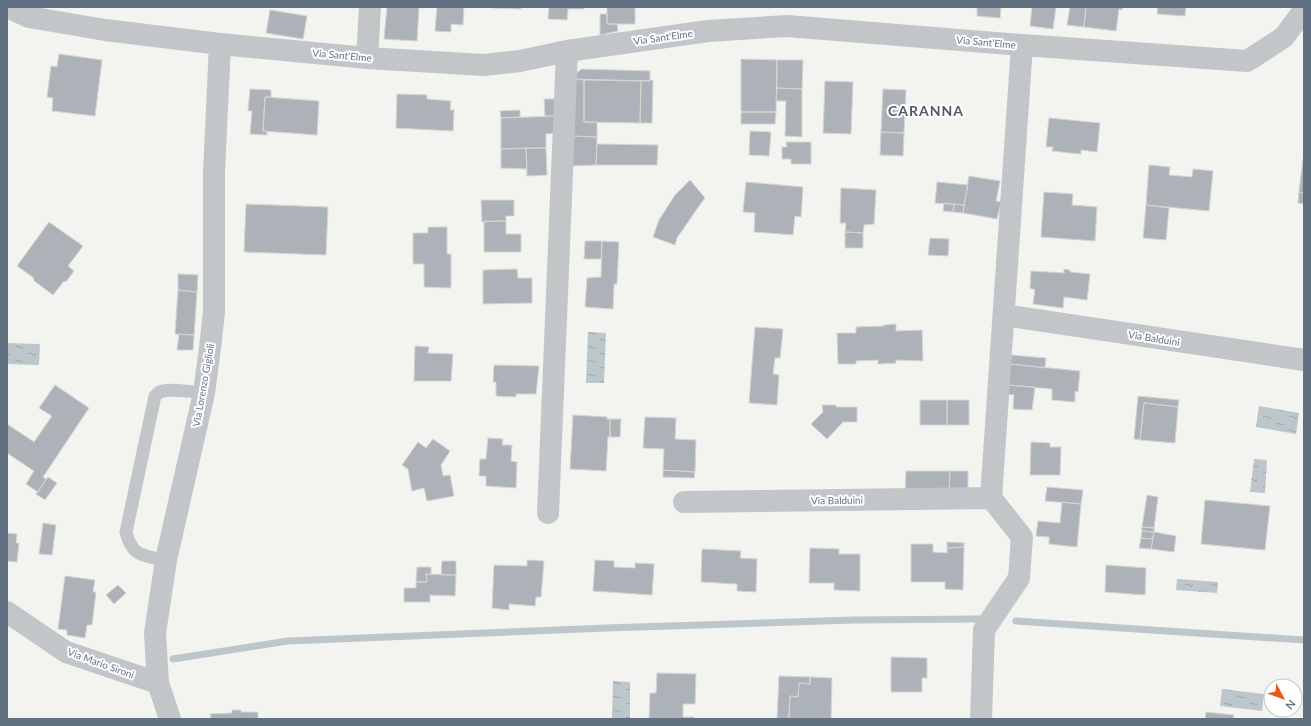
<svg xmlns="http://www.w3.org/2000/svg" width="1311" height="726" viewBox="0 0 1311 726" font-family="Lato,sans-serif">
  <defs>
    <pattern id="water-ripples" width="26" height="14" patternUnits="userSpaceOnUse"><rect width="26" height="14" fill="#bcc6cb"/><path d="M2 4q2-2 4 0t4 0M15 11q2-2 4 0t4 0" fill="none" stroke="#9ca5aa"/></pattern>
  </defs>
  <rect width="100%" height="100%" fill="#f3f4ef"/>
  <path fill="url(#water-ripples)" d="M588 332 606 333 604 383H586Z
    M7 343 40 344 39 365 7 364Z
    M1259 406 1299 413 1296 434 1256 427Z
    M1254 459 1267 460 1265 493 1250 492Z
    M1177 579 1218 582 1217 593 1176 590Z
    M613 681 630 682V719H612Z
    M1222 689 1264 694 1262 711 1220 706Z"/>
  <g fill="none" stroke-linecap="round" stroke-linejoin="round">
    <path stroke="#bcc6cb" stroke-width="7" d="M1016 621 1304 640
      M173 659 288 641 606 628 854 620 979 619"/>
  </g>
  <path fill="#acb2b8" stroke="#d4d5d2" d="M387 7H419L417 41 384 39Z
    M437 7H464L463 25 451 24V32L435 31Z
    M493 7H521V9L493 8Z
    M549 7H584V9H568L567 20 548 19Z
    M607 7H635V24H607Z
    M968 7H1001L1000 18 977 16V8Z
    M1032 7H1056L1053 29 1030 26Z
    M1070 7H1086L1084 27 1067 25Z
    M1086 7H1122V10L1119 9 1116 31 1084 27Z
    M1158 7H1186L1185 16 1157 14Z
    M270 10 307 16 303 39 266 33Z
    M600 14H607V24H617L618 31 600 35Z
    M59 54 102 60 95 116 52 111 53 98 47 97 51 66 57 67Z
    M741 59 777 60 776 112H741Z
    M777 60H803L802 89 777 88Z
    M581 69 650 71V81L573 79 577 73Z
    M573 79 584 80V122H597V137L571 136Z
    M584 80 641 81 640 123 584 122Z
    M653 80 652 123H640L641 81Z
    M825 81 853 82 851 134 823 133Z
    M777 88 802 89V137L785 136 786 101H776Z
    M250 89 271 90V97H265L263 131H267V135L250 134 252 111H248Z
    M883 89 906 90 904 133 881 132Z
    M397 94 427 95V99L451 101 450 110H454L453 131 396 128Z
    M265 97 319 101 317 135 263 131Z
    M544 99H559L558 116H545Z
    M520 110V117L501 118 500 111Z
    M741 112H776L775 124H741Z
    M558 116 559 133 546 134V148L501 149V118Z
    M1049 118 1100 123 1097 152 1081 150V154L1070 153 1052 151 1053 147H1046Z
    M750 131 771 132 769 156 749 155Z
    M881 132 904 133 903 156 880 155Z
    M571 136 597 137 596 165 570 166Z
    M786 142H811V164H791V159H782V147H787Z
    M597 144 658 145 657 165H596Z
    M526 148 527 169 501 168V149Z
    M526 148H546L547 175 527 176Z
    M1303 159H1304V193L1299 192Z
    M1149 165 1170 167 1169 175 1192 177 1193 169 1213 171 1209 211 1146 205Z
    M969 176 1000 181 996 201 1001 202 997 219 963 213Z
    M690 180 705 198 701 203 677 238 675 245 653 237 659 220 675 195Z
    M746 182 803 187 801 217 795 216 793 235 754 232 755 213 743 212Z
    M937 182 968 185 964 205 935 203Z
    M841 188 876 190 874 224 864 225 863 233 845 232 846 223H840Z
    M1044 192 1073 194 1072 205 1097 207 1095 241 1041 237Z
    M1299 192 1304 193V204L1298 203Z
    M481 200H514V216H506V221L482 222Z
    M944 203 954 204 953 212 943 211Z
    M246 204 328 207 326 255 244 252Z
    M954 204 964 205 963 213 953 212Z
    M1146 205 1169 208 1166 240 1143 238Z
    M484 221H506V234H521V252H484Z
    M49 222 83 246 68 266 74 271 66 282 64 281 53 295 33 280 34 278 17 266Z
    M428 227H447V254H451V288L424 287V264H413V233H428Z
    M845 232 863 233V248H845Z
    M930 238 949 239 948 256 928 255Z
    M585 241H602L601 259H584Z
    M602 241 619 242 617 284H614L613 309 585 307 587 278 601 277Z
    M517 269 518 278H532V303L483 304V270Z
    M1064 269 1070 270V272L1090 274 1087 300 1064 297 1063 308 1033 304 1035 290 1030 288 1031 271 1064 273Z
    M178 274 198 275 197 292 178 290Z
    M178 290 197 292 194 335 175 334Z
    M896 324V331L922 330 923 361 896 360V363L878 364V360L856 361V364H838L837 333H856V327L884 326V325Z
    M755 327 783 329 780 358H775L773 374 779 375 777 405 749 403Z
    M179 334 194 335 193 350H177Z
    M415 346 429 347 428 353 453 354 451 381H414Z
    M1011 355 1046 358 1045 368 1010 364Z
    M1010 364 1080 371 1078 392 1075 391V402L1052 400V389L1008 385Z
    M494 365 539 366 536 394H516V397L496 396V382H493Z
    M55 385 89 408 43 477 46 479 38 492 26 484 34 471 7 453V424L34 442 52 416 39 408Z
    M1008 385 1035 387 1032 410 1013 409 1014 395 1007 394Z
    M1138 396 1179 400 1178 407 1144 403 1140 440 1134 439Z
    M920 400H947V425H920Z
    M947 400H969V425H947Z
    M1144 403 1178 407 1175 443 1140 440Z
    M822 405H836V407H857V422H843L827 439 811 424 823 412Z
    M573 415 607 417V419H610V437H608L606 471 570 469Z
    M645 417 676 418 675 439 696 440 695 472 663 470 664 449 643 448Z
    M610 419H621L620 437H610Z
    M488 438 503 439 502 445H512L511 461 517 462 516 488 486 486V476H479L480 459H486Z
    M433 439 450 451 441 465 443 476 450 475 454 496 427 501 424 488 412 491 408 469 402 465 418 442 426 448Z
    M1031 442 1050 443V447H1061L1060 475H1030Z
    M663 470 695 472 694 478 663 477Z
    M906 471H950L949 493H905Z
    M950 471H968V493H949Z
    M48 477 57 483 45 500 36 494Z
    M1047 487 1083 490 1081 504 1045 501Z
    M1147 495 1158 497 1154 528 1142 527Z
    M1205 500 1270 506 1265 550 1201 544Z
    M1062 502 1081 504 1077 547 1049 544V537L1036 536 1038 521 1060 523Z
    M43 523 56 525 52 555 39 554Z
    M1142 527 1154 528V532L1142 531Z
    M1142 531 1154 532 1153 539 1141 538Z
    M1154 532 1176 536 1174 552 1151 549Z
    M7 533 17 534 16 543H19L17 562 7 561Z
    M1141 538 1153 539 1151 549 1139 548Z
    M947 542 964 543V547L947 548Z
    M911 544H933V552L947 553V548L964 547 963 590 945 589V582H911Z
    M810 548 839 549V554H860V591L834 590V583H809Z
    M702 549 741 551 740 558 757 559 756 592 737 591V584L701 582Z
    M527 560 544 561 541 597H536L535 606 509 604V610L492 608 494 565 527 566Z
    M595 560 614 561V567L635 568V563L654 564 652 595 593 591Z
    M442 561H456V575H441Z
    M1106 565 1146 568 1145 595 1105 592Z
    M417 567H431V575L426 574 427 582H416Z
    M426 574 456 575 455 596 430 595V602H404V588H416V582H427Z
    M65 576 95 580 93 592H96L92 625H87L85 638 67 635V630L58 629Z
    M118 585 126 593 114 604 106 595Z
    M891 657 927 658V678H922V692H891Z
    M657 673 696 674 695 704H683V717H694V719H649L650 693H656Z
    M779 676 810 677V684L799 683 798 697 790 696 789 719H777Z
    M810 677 832 678 831 719H789L790 696 798 697 799 683 810 684Z
    M232 710H241V712H258V719H211L210 714 232 713Z
    M1206 712 1234 715 1233 719H1205Z"/>
  <g fill="none" stroke-linecap="round" stroke-linejoin="round">
    <path stroke="#c3c6c9" stroke-width="13" d="M166 560C144 556 132 557 126 532L155 396C157 395 158 392 160 392 169 388 194 392 204 393"/>
    <path stroke="#c3c6c9" stroke-width="22" d="M7 7 29 17 105 30 220 44 367 58 484 65 520 61 567 51 708 31 787 26 1022 45 1247 61 1284 37 1304 10
      M367 58 370 7
      M1004 315 1304 360
      M684 502 991 498
      M548 513 567 51
      M7 612 66 652 158 683
      M170 719 158 683 155 633 166 560 204 393 210 348 214 312V172L220 44
      M981 719 984 630 1019 578 1022 537 991 498 1022 45"/>
  </g>
  <g text-anchor="middle" dominant-baseline="central" stroke-width="4" stroke-linejoin="round" paint-order="stroke">
    <g font-size="10" fill="#627181" stroke="#fff">
      <text transform="translate(663 37) rotate(-8)">Via Sant'Elme</text>
      <text transform="translate(986 42) rotate(5)">Via Sant'Elme</text>
      <text transform="translate(342 55) rotate(5)">Via Sant'Elme</text>
      <text transform="translate(1154 338) rotate(9)">Via Balduini</text>
      <text transform="translate(203 385) rotate(-80)">Via Lorenzo Giglioli</text>
      <text transform="translate(837 500) rotate(-1)">Via Balduini</text>
      <text transform="translate(101 663) rotate(20)">Via Mario Sironi</text>
    </g>
    <g font-size="14" font-weight="bold" letter-spacing="1" fill="#505b66" stroke="#fff">
      <text x="926" y="110">CARANNA</text>
    </g>
  </g>
  <rect width="1311" height="726" fill="none" stroke="#627181" stroke-width="16"/>
  <g transform="translate(1283 698) rotate(131)"><circle r="19" fill="#ffffff" stroke="#c0c6cd"/>
  <path d="M0-3L7 15L0 10L-7 15Z" fill="#e55b1e"/>
  <text y="-6" font-size="11" font-weight="bold" text-anchor="middle" fill="#627181">N</text>
  </g>
</svg>
